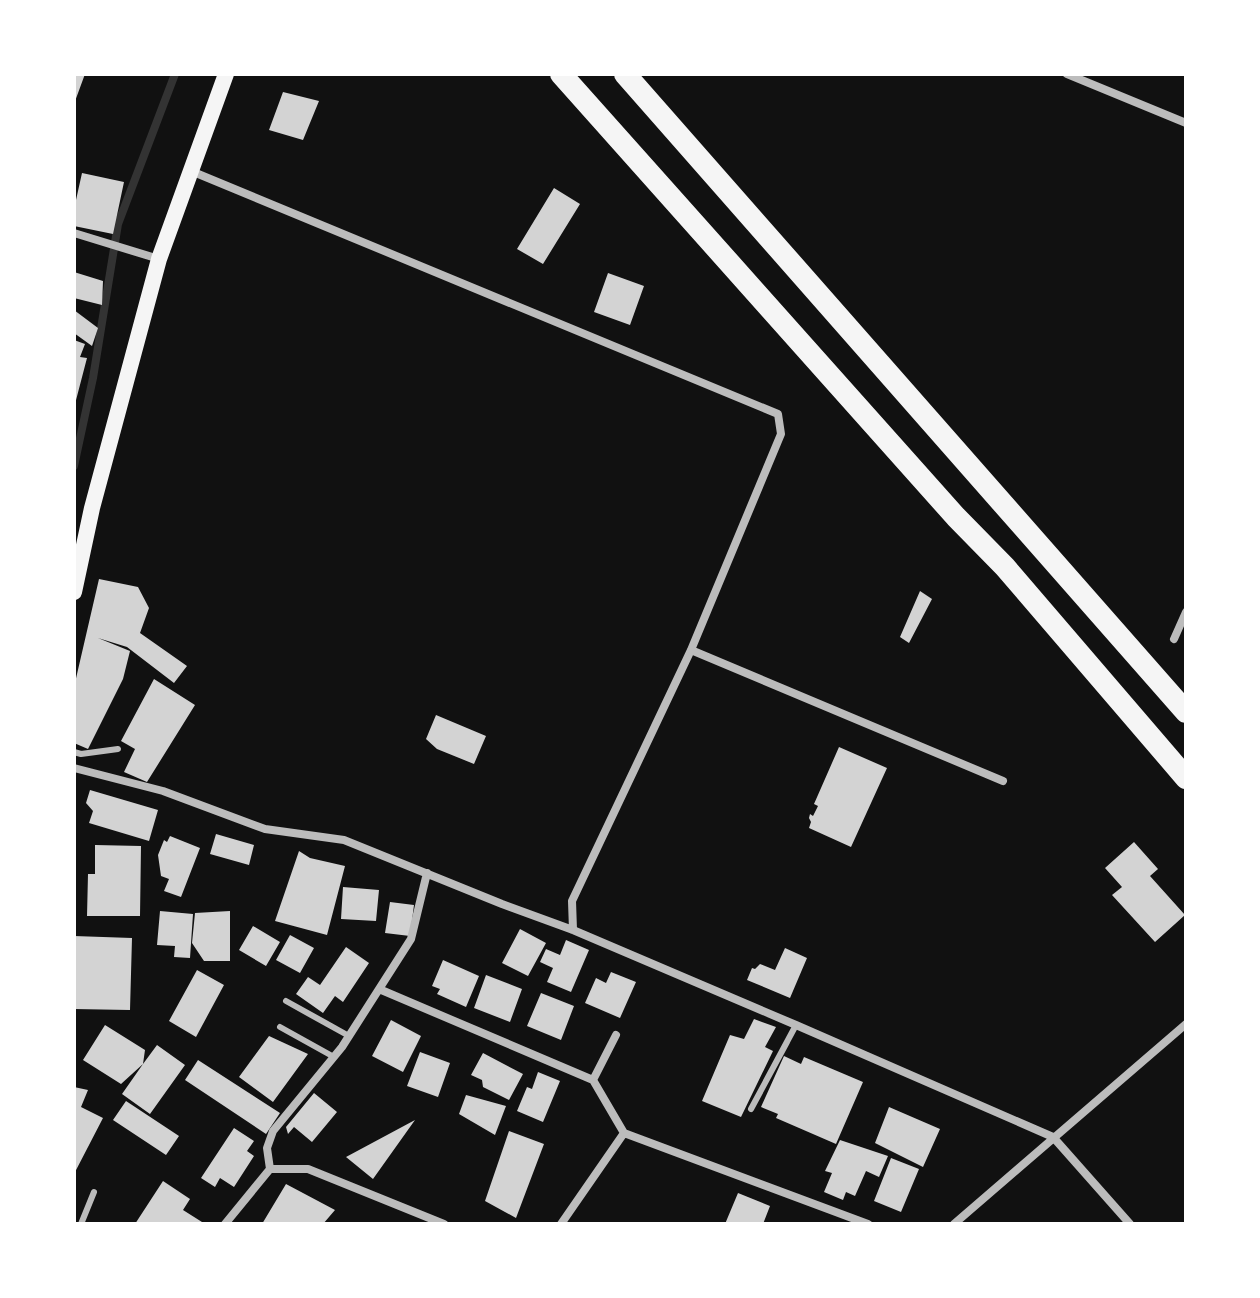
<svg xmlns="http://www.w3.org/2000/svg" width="1260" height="1298" viewBox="0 0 1260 1298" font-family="'PT Sans',sans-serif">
  <rect width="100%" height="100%" fill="#111"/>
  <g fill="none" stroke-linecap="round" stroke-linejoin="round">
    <path stroke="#333" stroke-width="8" d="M74 466 93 378 118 224 175 74"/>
  </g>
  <path fill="#d3d3d3" d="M74 74H85L74 104Z
    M283 92 319 101 303 140 269 130Z
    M82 173 124 182 113 234 74 226V209Z
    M554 188 580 204 543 264 517 249Z
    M74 272 103 281 102 305 74 298Z
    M608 273 644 286 630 325 594 312Z
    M74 310 98 328 92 346 74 333Z
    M74 340 85 344 80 357 87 358 75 404Z
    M99 579 138 587 149 608 140 633 187 666 174 683 127 647 98 638 130 651 123 679 88 749 74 743V687Z
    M920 591 932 599 909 643 900 637Z
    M154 679 195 705 147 782 124 772 135 749 121 741Z
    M436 715 486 736 474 764 437 749 426 739Z
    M839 747 887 768 851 847 809 828 811 822 809 818 810 814 813 816 818 806 814 804Z
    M90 790 158 810 149 841 89 823 93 811 86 803Z
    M216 834 254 845 249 865 210 854Z
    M170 836 200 848 181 897 164 891 169 879 161 876 158 855 164 840 167 842Z
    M1134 842 1158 869 1150 876 1185 915 1155 942 1112 895 1122 887 1105 868Z
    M95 845 141 846 140 916H87L88 874H95Z
    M299 851 310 858 345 866 327 935 275 921Z
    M343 887 379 890 376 921 341 919Z
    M390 902 414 905 410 936 385 933Z
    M160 911 193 914 190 958 174 957 175 946 157 945Z
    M230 911V961H204L192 943 195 913Z
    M253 926 280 942 266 966 239 950Z
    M520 929 546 943 528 976 502 963Z
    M290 935 314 948 300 973 276 960Z
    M74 936 132 938 130 1010 74 1009Z
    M566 940 589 950 571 992 547 982 553 968 540 962 546 949 560 955Z
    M346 947 369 963 343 1002 335 996 323 1013 296 994 308 977 320 985Z
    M785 948 807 958 790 998 747 980 752 968 755 969 760 964 775 970Z
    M443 960 479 976 466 1007 437 994 440 989 432 986Z
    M197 970 224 985 196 1037 169 1021Z
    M611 972 636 982 620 1018 585 1003 596 978 606 983Z
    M486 975 522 989 510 1022 474 1008Z
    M541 993 574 1006 561 1040 527 1026Z
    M754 1019 776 1027 765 1047 773 1051 741 1117 702 1101 730 1035 744 1039Z
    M391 1020 421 1036 403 1072 372 1056Z
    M105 1025 145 1050 143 1064 157 1045 185 1065 150 1114 122 1094 143 1064 121 1084 83 1060Z
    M269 1036 308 1054 273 1102 239 1077Z
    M420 1052 450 1063 438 1097 407 1086Z
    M483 1053 523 1074 509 1100 483 1087 482 1080 471 1075Z
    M784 1056 801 1064 804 1057 863 1082 836 1144 776 1118 778 1114 761 1107Z
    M198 1060 280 1113 266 1134 185 1080Z
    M538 1072 560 1081 543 1122 517 1111 527 1087 532 1089Z
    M74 1087 88 1090 81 1107 103 1118 74 1174Z
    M314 1093 337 1112 312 1142 294 1127 288 1134 286 1127Z
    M466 1095 506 1106 495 1135 459 1114Z
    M126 1101 179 1136 166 1155 113 1120Z
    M889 1107 940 1129 923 1167 875 1143Z
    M415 1120 373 1179 346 1157Z
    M234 1128 254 1141 247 1151 254 1156 234 1187 220 1178 215 1187 201 1178Z
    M509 1131 544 1144 516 1218 485 1201Z
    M840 1140 888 1156 879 1177 866 1171 855 1196 846 1192 843 1200 824 1192 832 1173 825 1171Z
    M891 1158 919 1169 901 1212 874 1201Z
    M163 1181 190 1199 183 1210 202 1222 201 1224H135Z
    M286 1184 335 1210 323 1224H262Z
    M738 1193 770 1206 763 1224H725Z"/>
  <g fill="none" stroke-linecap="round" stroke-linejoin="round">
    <path stroke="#bcbcbc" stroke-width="6" d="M74 752 81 754 118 749
      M286 1001 349 1036
      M280 1027 334 1057
      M787 1042 751 1109 796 1025
      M81 1224 94 1192"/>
    <path stroke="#bcbcbc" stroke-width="8" d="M1067 74 1186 123
      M191 171 778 414 781 434 691 650 572 901 573 930
      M74 233 159 259
      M1174 639 1186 612
      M691 650 1003 781
      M74 768 163 791 265 829 344 840 502 904 573 930 796 1025 1053 1137 1130 1224
      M379 989 593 1080
      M616 1035 593 1080 624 1133
      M270 1169H308L444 1224
      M225 1224 270 1169 267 1148 273 1131 342 1047 411 939 427 873
      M561 1224 624 1133 868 1224
      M954 1224 1186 1024"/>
    <path stroke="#f5f5f5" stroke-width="16" d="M74 592 92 508 159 259 226 74"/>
    <path stroke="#f5f5f5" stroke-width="22" d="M561 74 956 517 1005 567 1186 778
      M625 74 1186 712"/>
  </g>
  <rect width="1260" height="1298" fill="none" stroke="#ffffff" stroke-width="152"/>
</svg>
